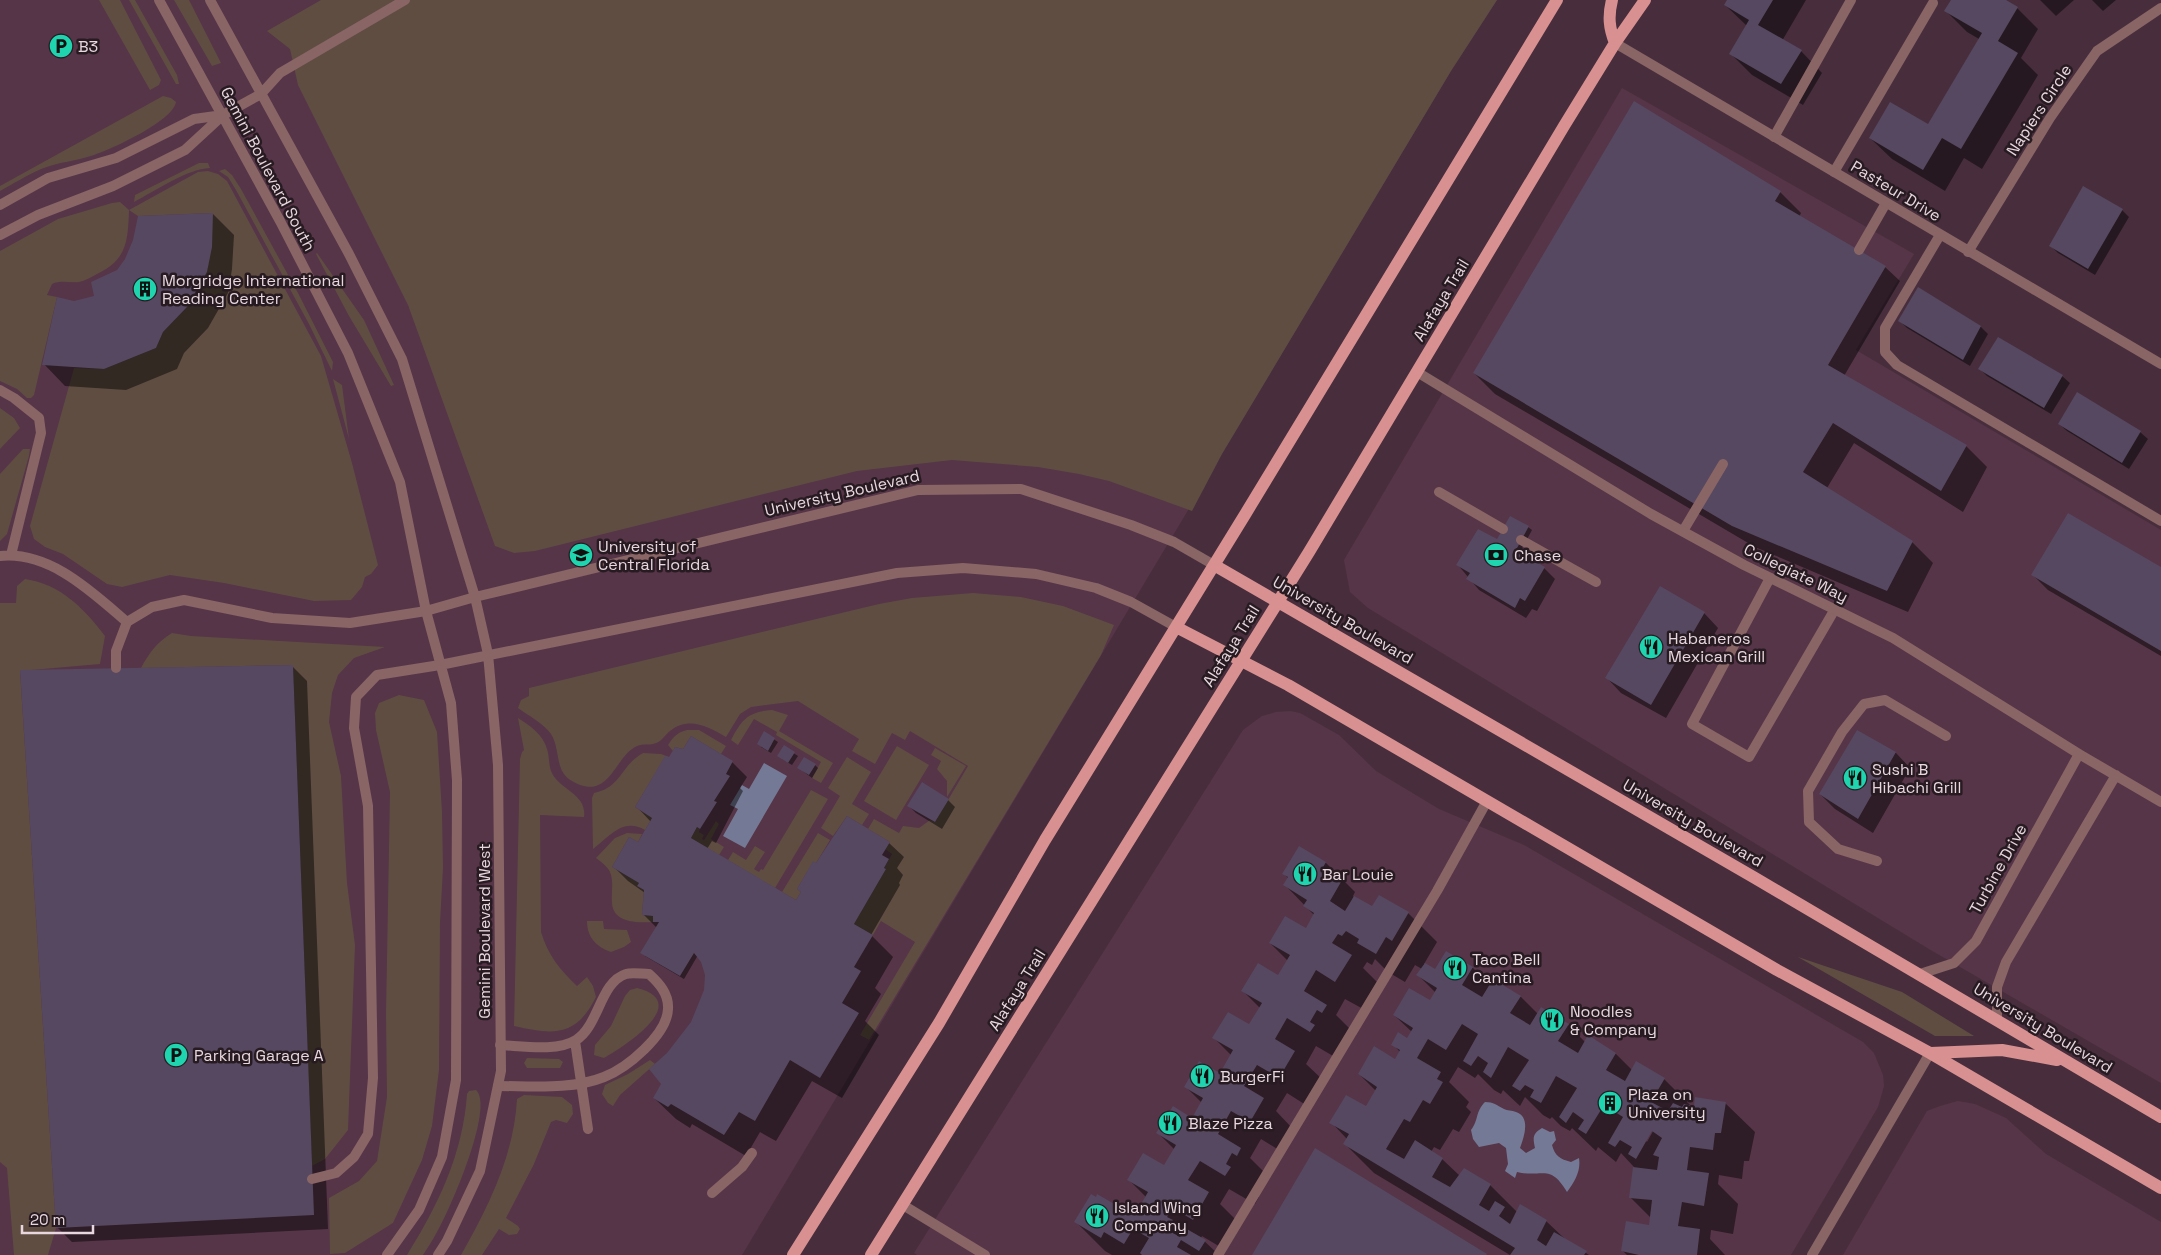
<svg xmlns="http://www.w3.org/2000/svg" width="2161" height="1255" viewBox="0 0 2161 1255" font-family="'Space Grotesk',sans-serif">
  <rect width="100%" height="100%" fill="#482e3d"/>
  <path fill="#563548" d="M0 0H1497L1451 71 742 1255H0Z
    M1622 88 1914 254 1856 350 2161 530V1083L1929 949 1368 608 1350 592 1344 560Z
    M1290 711 1300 713 1339 735 1376 771 1439 809 1524 845 1863 1042 1874 1053 1883 1075 1884 1086 1878 1107 1791 1255H917L914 1253 1243 730 1262 716 1276 712Z
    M1958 1101 1975 1104 2006 1118 2046 1154 2161 1222V1255H1843L1927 1111 1940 1106Z"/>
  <path fill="#5f4d42" d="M99 0H120L161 80 159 85 150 90Z
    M129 0H135L177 75 179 84H176Z
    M174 0H189L221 63 212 66Z
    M321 0H1497L1451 71 1222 454 1192 511 1109 481 1079 474 1038 467 952 460 857 471 535 551 514 553 495 546 408 305 298 85 290 49 267 31Z
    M163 96 171 98 176 102C173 121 112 149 94 155 77 161 58 162 41 169 27 175 13 184 0 191V186Z
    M199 163H208L210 168C187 169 155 191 134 202L135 195Z
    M225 169 232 175 241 189 298 293 333 362 332 371 309 324 236 190 228 177 219 171Z
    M208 171 218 174 227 181 321 356 352 463 378 565 371 574 365 577 362 587 351 600 314 601 224 583 170 575 122 587 107 584 63 554 45 547 34 539 30 526 74 368 104 369 156 348 163 332 187 307 207 272 213 213 138 216 129 210C128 241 127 260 97 274 91 277 85 281 79 282 69 283 61 280 52 284L47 295 57 297 34 395 31 398H27L17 389 0 381V251L58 219 112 203 120 202 129 210 198 172Z
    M317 253 364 320 394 385 391 386 349 316 316 254Z
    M333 379 342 385 349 439Z
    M0 408 14 418 20 428 0 449Z
    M23 449H30L29 456 7 534 0 541V474Z
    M25 579C60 584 84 608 105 636L100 664 20 671 56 1228 48 1255H14L7 1168 0 1162V603H16L17 586Z
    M973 593 1021 597 1063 606 1114 625 1101 655 869 1040 860 1035 915 942 881 921 873 935 854 924 886 869 884 868 892 854 885 849 890 842 868 829 874 819 899 833 903 826 919 828 930 820 935 822 968 766 910 731 905 740 892 733 875 764 852 751 859 739 798 701 751 707 740 714 726 737C708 726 688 716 670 731 666 734 661 742 656 743 651 746 643 743 637 746 614 756 610 803 572 781 554 771 561 750 551 734 543 723 529 716 518 708L521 700 529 696V688L879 604 912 598Z
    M172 633 191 636 385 647 354 658 338 675 332 693 329 722 341 776 347 883 355 945 348 1130 325 1159 312 1166 293 665 141 668C149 653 157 642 172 633Z
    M399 695 424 700 437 732 442 812 443 868 440 923 439 1070 432 1126 422 1160 393 1223 345 1253 330 1254 329 1198 359 1181 377 1161 387 1097 386 1014 390 792 376 730 375 713 379 703Z
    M772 710 788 715 779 731 833 763 821 783 812 778 821 762 776 735 777 732 754 719 738 745 731 740C742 719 748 712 772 710Z
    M518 718C530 726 543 734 547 749 550 758 548 767 553 775 563 791 587 795 584 817L540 815 541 932C548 955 560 970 577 986L587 977 593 986 596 997C576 1037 554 1035 514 1026L520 759 522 752 524 750Z
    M687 730H699L726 746 721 754 691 736 683 749 675 747 673 751 668 745C673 737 678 732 687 730Z
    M897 746 929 765 896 820 864 801Z
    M935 748 966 766 947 797V781L937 769 941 761 931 755Z
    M643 753 661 754 669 757H665L635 807 652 818 645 830C623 817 609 837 593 849L592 798 594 793C622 787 620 766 643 753Z
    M847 757 871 772 852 804 869 814 862 825 847 816 833 836 821 828 840 796 828 788Z
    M811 790 828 799 775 888 728 860 733 852 746 860 755 846 765 852 754 869 759 872 761 869 763 870Z
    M716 821 719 824 711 839 724 847 719 855 691 838 697 827 700 829 699 832 704 835 702 839 704 840Z
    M627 833 642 834 638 842 629 837 612 867 639 883 637 886 644 890 642 915 653 916V922C638 923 613 923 612 903 611 893 614 881 610 872 607 866 601 862 596 858L615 838Z
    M818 833 830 840 816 863 813 862 797 889 801 892 796 900 782 892Z
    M587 921H603L604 929 627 930 631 942 624 947 611 952C597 947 587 938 587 921Z
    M1798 957 1902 992 1974 1036H1935Z
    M637 988C693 1002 625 1046 604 1058L594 1055 595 1045 611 1026 625 996 630 990Z
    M527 1058 559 1059 563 1062 560 1068H527L524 1063Z
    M650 1060 655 1064 620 1095 613 1106 608 1103 602 1094 605 1085 628 1074Z
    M476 1090C495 1107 449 1212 437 1232 433 1240 428 1247 423 1255H407C438 1205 463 1154 467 1094L469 1091Z
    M524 1095 562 1097 572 1105 573 1114 567 1123 556 1120 551 1122 534 1164 506 1218 518 1226 520 1229 517 1234 509 1235 499 1229 482 1255H461C489 1206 514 1155 517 1099Z"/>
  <path fill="#747a95" d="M764 763 787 776 745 848 723 836 738 809 730 805 742 785 749 789Z
    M1485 1102C1494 1102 1496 1105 1504 1109 1507 1111 1512 1110 1516 1112 1531 1117 1524 1137 1520 1148L1526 1153 1535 1148C1533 1138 1532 1134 1542 1128L1550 1132 1554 1131 1556 1140 1552 1145C1555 1156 1560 1159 1571 1162L1579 1158C1581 1171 1575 1181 1567 1192 1550 1163 1542 1178 1517 1172L1515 1178 1505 1171 1508 1164 1506 1148 1499 1143 1479 1147 1473 1139 1471 1130C1479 1120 1475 1112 1485 1102Z"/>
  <path fill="#0007" fill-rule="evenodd" d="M1728 0H1806L1782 41 1801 51 1822 73 1803 105 1752 75 1731 54 1747 26 1725 5Z
    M1952 0H2004L2017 8 2038 29 2021 58 2038 75 1982 169 1964 158 1945 191 1892 159 1870 138 1928 126 1979 39 1967 32 1946 11Z
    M2040 0H2074L2056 16Z
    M2092 0H2116L2103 11Z
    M1780 192 1801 213 1799 217 1885 267 1900 281 1844 376 1966 446 1987 467 1963 512 1854 443 1827 488 1912 542 1933 563 1908 612 1755 547 1495 394 1474 373Z
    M2122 210 2129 217 2095 275 2058 253 2051 246Z
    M213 214 234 235 232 269 228 293 208 328 184 353 177 369 126 390 65 386 44 364 74 302 96 297 118 271Z
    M1919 289 1981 327 1988 334 1970 366 1907 328 1900 321Z
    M1980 369 2062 376 2070 383 2051 414 1987 376Z
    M2059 424 2140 432 2148 439 2129 469 2067 431Z
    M1528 527 1532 530 1519 554 1544 568 1555 579 1537 611 1532 609 1526 618 1479 590 1458 565 1503 544Z
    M2161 568V656L2048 590 2033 575Z
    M1704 613 1718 628 1666 718 1621 693 1607 678Z
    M292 666 307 681 328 1229 72 1242 57 1227Z
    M1858 732 1896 753 1910 768 1873 833 1835 809 1820 794Z
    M764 733 778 742 771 753 761 747Z
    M784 747 798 756 792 765 782 759Z
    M732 762 747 777 740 788 743 791 716 843 712 841 707 849 796 902 817 865 889 843 904 857 897 868 903 875 899 883 900 885 871 935 893 957 875 988 881 994 865 1021 879 1035 842 1098 812 1081 776 1141 760 1132 746 1156 692 1124 690 1128 676 1119 654 1098 663 1083 668 1054 692 1023 705 991 707 975 702 962 698 955 684 979 645 956 657 928 644 915 645 893 628 881 613 866 638 844 651 822 637 807Z
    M815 765 818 768 812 778 799 768Z
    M948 800 955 807 942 829 916 813 909 806Z
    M1300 848 1326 863 1355 892 1353 896 1355 898 1373 908 1408 913 1437 942 1424 964 1435 971 1446 953 1473 968 1491 986 1493 981 1521 997 1538 1014 1568 1025 1585 1042 1616 1054 1632 1070 1664 1079 1692 1107 1725 1103 1755 1132 1749 1161H1744L1742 1179 1719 1175 1718 1184 1738 1204 1733 1234 1711 1230 1710 1239 1725 1255H1627L1622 1250 1650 1226 1651 1218 1630 1197 1634 1167 1621 1153 1616 1162 1598 1147 1596 1151 1572 1128 1570 1131 1561 1126 1552 1117 1550 1119 1543 1115 1525 1097 1520 1106 1503 1090 1501 1094 1494 1090 1478 1074 1475 1078 1458 1067 1449 1082 1469 1102 1466 1107 1471 1112 1459 1132 1453 1129 1440 1150 1434 1147 1431 1152 1442 1159 1460 1176 1490 1185 1517 1212 1546 1221 1565 1239 1589 1255H1510L1374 1173 1345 1144 1347 1139 1331 1122 1366 1108 1376 1091 1359 1074 1395 1061 1400 1052 1393 1044 1408 1040 1412 1032 1394 1015 1430 1002 1436 993 1418 975 1422 969 1415 965 1405 982 1388 972 1375 959 1372 965 1367 962 1363 968 1380 985 1365 1010 1345 999 1336 1015 1356 1035 1340 1060 1316 1046 1306 1064 1324 1081 1309 1107 1287 1093 1276 1111 1292 1128 1279 1150 1261 1139 1250 1158 1270 1178 1255 1193 1259 1197 1255 1204 1229 1189 1220 1204 1238 1222 1222 1248 1202 1236 1201 1238 1219 1255H1112L1105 1251 1076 1222 1123 1211 1137 1212 1146 1197 1129 1180 1164 1167 1175 1150 1158 1133 1192 1119 1202 1103 1185 1086 1220 1075 1232 1056 1214 1038 1249 1026 1260 1008 1243 991 1278 977 1288 961 1270 943 1306 930 1314 915 1285 885 1288 878 1284 874ZM1654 1125 1656 1126 1647 1142 1645 1140Z"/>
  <path fill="#564860" d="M1727 0H1773L1758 25 1802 50 1781 84 1729 54 1749 20 1724 5Z
    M1951 0H2006L2018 7 1998 41 2018 53 1961 149 1942 138 1923 170 1869 138 1890 102 1928 124 1982 33 1944 11Z
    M1634 101 1781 191 1775 201 1886 266 1828 365 1967 445 1941 491 1833 423 1803 472 1913 541 1887 591 1732 526 1473 373Z
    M2083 186 2123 209 2088 269 2049 246Z
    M213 213 212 247 207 272 187 307 163 332 156 348 104 369 42 365 57 297 74 301 94 296 91 282 117 270 125 259 133 240 138 216Z
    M1918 287 1981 326 1963 360 1898 321Z
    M1998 337 2063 375 2044 408 1978 369Z
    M2077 392 2141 431 2122 463 2058 424Z
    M2068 513 2161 567V651L2031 575Z
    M1510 516 1529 526 1516 550 1545 567 1525 601 1520 598 1515 608 1466 579 1470 573 1456 565 1478 529 1497 539Z
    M1660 586 1705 612 1651 705 1605 678Z
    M293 665 314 1215 56 1228 20 670Z
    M1857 730 1896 752 1858 819 1819 794Z
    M764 731 775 738 768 751 757 744Z
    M691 736 733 761 726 774 730 776 714 801 717 802 700 829 697 827 691 838 796 900 801 892 797 889 813 861 816 863 847 816 890 842 882 855 889 859 884 868 886 869 854 924 873 935 854 967 861 971 842 1003 859 1013 820 1078 790 1060 755 1121 739 1112 724 1135 671 1104 668 1107 653 1098 661 1084 649 1069 667 1053 691 1022 704 990 705 975 701 962 694 953 680 976 640 953 659 922H653V916L642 915 644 890 637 886 639 883 612 867 629 837 638 842 652 818 635 807 665 756 669 757 675 747 683 749Z
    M784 745 795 752 788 763 777 756Z
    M804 757 816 764 809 775 797 768Z
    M922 782 949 799 935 822 907 806Z
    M1299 846 1326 862 1321 871 1341 882 1330 901 1345 911 1354 896 1372 906 1379 895 1409 912 1392 941 1386 937 1376 954 1357 943 1359 939 1346 931 1342 936 1338 934 1332 943 1352 955 1335 982 1316 970 1304 991 1327 1005 1322 1013 1317 1010 1310 1022 1315 1025 1310 1032 1287 1018 1275 1039 1295 1051 1279 1078 1257 1065 1244 1086 1264 1098 1250 1122 1231 1111 1218 1134 1241 1148 1237 1156 1232 1153 1226 1164 1231 1167 1225 1176 1200 1161 1188 1180 1209 1192 1193 1220 1173 1208 1167 1217 1173 1220 1170 1226 1160 1220 1157 1224 1180 1237 1185 1228 1206 1240 1199 1251 1181 1240 1177 1247 1191 1255H1142L1140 1253 1149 1238 1133 1229 1124 1244 1104 1232 1101 1238 1074 1222 1091 1194 1096 1197 1097 1194 1123 1209 1126 1204 1137 1211 1148 1192 1127 1180 1143 1153 1164 1165 1176 1145 1156 1133 1173 1106 1192 1118 1203 1098 1184 1087 1199 1061 1220 1073 1233 1050 1212 1038 1228 1012 1249 1024 1262 1003 1241 991 1258 963 1278 975 1290 955 1269 943 1285 916 1306 928 1314 913 1303 906 1307 900 1283 885 1288 877 1282 874Z
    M1446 951 1473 967 1462 985 1482 997 1493 979 1521 996 1510 1013 1530 1025 1541 1007 1569 1024 1558 1041 1578 1053 1588 1035 1616 1053 1606 1070 1625 1081 1636 1061 1665 1078 1651 1102 1668 1111 1673 1103 1682 1107 1684 1104 1694 1106 1695 1097 1726 1102 1721 1133H1715L1713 1150 1690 1147 1687 1170 1709 1173 1704 1206 1682 1202 1678 1226 1700 1229 1697 1255H1639L1621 1251 1626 1221 1649 1225 1652 1200 1629 1198 1633 1167 1657 1170 1659 1157 1653 1155 1662 1138 1652 1131 1636 1159 1628 1154 1632 1147 1620 1140 1615 1147 1608 1143 1623 1117 1604 1105 1586 1134 1578 1129 1584 1120 1573 1112 1566 1123 1559 1117 1577 1088 1556 1076 1541 1103 1530 1097 1534 1090 1525 1085 1520 1091 1512 1086 1529 1060 1508 1047 1491 1078 1483 1072 1488 1063 1478 1056 1471 1066 1463 1061 1478 1034 1462 1024 1446 1050 1428 1039 1417 1058 1441 1072 1437 1079 1443 1082 1430 1104 1423 1100 1410 1122 1404 1119 1386 1149 1404 1159 1415 1140 1443 1158 1432 1177 1450 1187 1464 1168 1491 1184 1479 1205 1489 1211 1495 1201 1505 1207 1499 1216 1510 1224 1520 1204 1547 1220 1537 1240 1546 1246 1554 1232 1587 1251 1584 1255H1510L1515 1248 1343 1144 1349 1134 1329 1123 1346 1095 1366 1106 1377 1087 1358 1074 1374 1046 1395 1059 1400 1050 1391 1045 1398 1032 1407 1038 1413 1028 1393 1015 1409 988 1430 1000 1437 988 1416 975 1425 963 1435 969Z
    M1315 1148 1487 1254 1486 1255H1252Z"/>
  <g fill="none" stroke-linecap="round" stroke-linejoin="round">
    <path stroke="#896565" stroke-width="10" d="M1774 137 1851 0
      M1834 172 1933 3
      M1940 235 1885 328V352L1897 365 2161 521
      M1859 250 1886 203
      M0 390 14 398 39 418 41 433 11 555
      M1439 492 1503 529
      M1683 531 1723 464
      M1521 540 1596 582
      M0 556C50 551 92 592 127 622
      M1770 578 1692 724 1749 757 1835 609
      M116 668V651L127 622 152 607 184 600 272 618 350 623 426 611
      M1877 861 1838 849 1809 822 1808 791 1842 732 1864 704 1885 700 1946 736
      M575 1041 588 1129
      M498 1086C532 1086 572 1090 604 1077 627 1068 667 1035 668 1009 669 994 659 983 649 974 642 974 632 972 626 974 600 982 599 1026 576 1040 557 1052 522 1046 500 1045
      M312 1179 336 1173 354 1157 368 1134 373 1078 368 806 354 728 356 697 377 675 440 665
      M712 1193 742 1167 752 1153
      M903 1205 985 1255
      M1218 1255 1437 891 1487 801"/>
    <path stroke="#896565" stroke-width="10" d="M159 0 280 221 348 353 400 482 426 611 451 703 457 780 456 1080 442 1157 419 1210 387 1255
      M210 0 349 254 402 359 475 597 488 654 498 765 501 1071 480 1171 447 1241 438 1255
      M1615 43 2161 364
      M0 205 48 178 116 158 194 119 223 115
      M0 235 38 215 113 186 185 150 223 115 261 94 280 73 405 0
      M1968 252 2050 118 2097 51 2161 8
      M1417 372 1651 514 1744 565 1893 638 2079 754 2161 802
      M426 611 475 597 918 490 1021 489 1131 525 1174 542 1214 565
      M440 665 897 573 963 568 1036 574 1096 588 1131 602 1176 627
      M1920 974 1954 963 1976 941 2079 754
      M1997 1021V987L2006 962 2116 775
      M1812 1255 1930 1053"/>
    <path stroke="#d89190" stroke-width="12" d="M1612 0C1608 16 1609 28 1615 43
      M1214 565 1755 878 2161 1117
      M1176 627 1288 685 1777 970 1930 1053 2161 1188
      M1931 1053 2002 1050 2057 1060
      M793 1255 939 1023 1045 840 1246 513 1557 0
      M871 1255 1309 552 1564 126 1615 43 1645 0"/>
  </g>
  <defs>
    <g id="parking-disc" transform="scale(1.25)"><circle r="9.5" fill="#1fd5b0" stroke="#271b21"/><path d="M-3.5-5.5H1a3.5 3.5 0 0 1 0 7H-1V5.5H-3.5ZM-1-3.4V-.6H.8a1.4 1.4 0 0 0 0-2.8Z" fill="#111"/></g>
    <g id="building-disc" transform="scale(1.25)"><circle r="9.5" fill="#1fd5b0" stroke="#271b21"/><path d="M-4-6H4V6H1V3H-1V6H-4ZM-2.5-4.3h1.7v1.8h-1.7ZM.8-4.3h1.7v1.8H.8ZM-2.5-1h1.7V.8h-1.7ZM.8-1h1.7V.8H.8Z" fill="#111"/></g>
    <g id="university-disc" transform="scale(1.25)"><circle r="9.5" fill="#1fd5b0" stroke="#271b21"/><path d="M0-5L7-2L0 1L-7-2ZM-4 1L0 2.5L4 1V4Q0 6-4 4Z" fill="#111"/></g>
    <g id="bank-disc" transform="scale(1.25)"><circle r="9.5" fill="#1fd5b0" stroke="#271b21"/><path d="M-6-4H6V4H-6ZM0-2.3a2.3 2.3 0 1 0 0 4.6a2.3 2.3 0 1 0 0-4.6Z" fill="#111"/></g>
    <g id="restaurant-disc" transform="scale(1.25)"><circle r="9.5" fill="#1fd5b0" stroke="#271b21"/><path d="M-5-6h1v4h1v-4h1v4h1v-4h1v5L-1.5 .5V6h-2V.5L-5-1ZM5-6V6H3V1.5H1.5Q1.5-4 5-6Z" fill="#111"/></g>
  </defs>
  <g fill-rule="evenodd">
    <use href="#parking-disc" x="61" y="46"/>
    <use href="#building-disc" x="145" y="289"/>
    <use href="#university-disc" x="581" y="555"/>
    <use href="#bank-disc" x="1496" y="555"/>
    <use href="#restaurant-disc" x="1651" y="647"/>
    <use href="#restaurant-disc" x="1855" y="778"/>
    <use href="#restaurant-disc" x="1305" y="874"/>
    <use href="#restaurant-disc" x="1455" y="968"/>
    <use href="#restaurant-disc" x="1552" y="1020"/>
    <use href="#parking-disc" x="176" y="1055"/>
    <use href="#restaurant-disc" x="1202" y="1076"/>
    <use href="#building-disc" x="1610" y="1103"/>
    <use href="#restaurant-disc" x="1170" y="1123"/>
    <use href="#restaurant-disc" x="1097" y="1216"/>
  </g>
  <g text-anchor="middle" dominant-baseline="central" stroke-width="5" stroke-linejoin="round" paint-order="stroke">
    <g font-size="16" fill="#e8d7df" stroke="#271b21" text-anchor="start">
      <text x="78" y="46">B3</text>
      <text x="162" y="280">Morgridge International<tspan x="162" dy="18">Reading Center</tspan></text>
      <text x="598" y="546">University of<tspan x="598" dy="18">Central Florida</tspan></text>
      <text x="1514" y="555">Chase</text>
      <text x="1668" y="638">Habaneros<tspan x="1668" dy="18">Mexican Grill</tspan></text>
      <text x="1872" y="769">Sushi B<tspan x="1872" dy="18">Hibachi Grill</tspan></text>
      <text x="1322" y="874">Bar Louie</text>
      <text x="1472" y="959">Taco Bell<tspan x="1472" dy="18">Cantina</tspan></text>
      <text x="1570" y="1011">Noodles<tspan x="1570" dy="18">&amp; Company</tspan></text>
      <text x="194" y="1055">Parking Garage A</text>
      <text x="1220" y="1076">BurgerFi</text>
      <text x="1628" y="1094">Plaza on<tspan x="1628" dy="18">University</tspan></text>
      <text x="1188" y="1123">Blaze Pizza</text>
      <text x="1114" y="1207">Island Wing<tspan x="1114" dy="18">Company</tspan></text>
    </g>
    <g font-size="16" fill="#e8d7df" stroke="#271b21">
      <text transform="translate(2039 110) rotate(-57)">Napiers Circle</text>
      <text transform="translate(268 169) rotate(62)">Gemini Boulevard South</text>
      <text transform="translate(1896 191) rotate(31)">Pasteur Drive</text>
      <text transform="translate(1441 300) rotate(-59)">Alafaya Trail</text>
      <text transform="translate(842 493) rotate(-13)">University Boulevard</text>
      <text transform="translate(1796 573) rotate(26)">Collegiate Way</text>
      <text transform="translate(1343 620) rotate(30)">University Boulevard</text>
      <text transform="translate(1231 646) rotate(-58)">Alafaya Trail</text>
      <text transform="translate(1693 823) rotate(30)">University Boulevard</text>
      <text transform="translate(1998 869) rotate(-61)">Turbine Drive</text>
      <text transform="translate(484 931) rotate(-90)">Gemini Boulevard West</text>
      <text transform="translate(1017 990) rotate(-58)">Alafaya Trail</text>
      <text transform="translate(2043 1028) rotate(31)">University Boulevard</text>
    </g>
  </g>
  <path d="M22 1225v8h71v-8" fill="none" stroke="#e8d7df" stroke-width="2.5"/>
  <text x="30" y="1225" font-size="15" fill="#e8d7df" stroke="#271b21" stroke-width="4" paint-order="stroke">20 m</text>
</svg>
